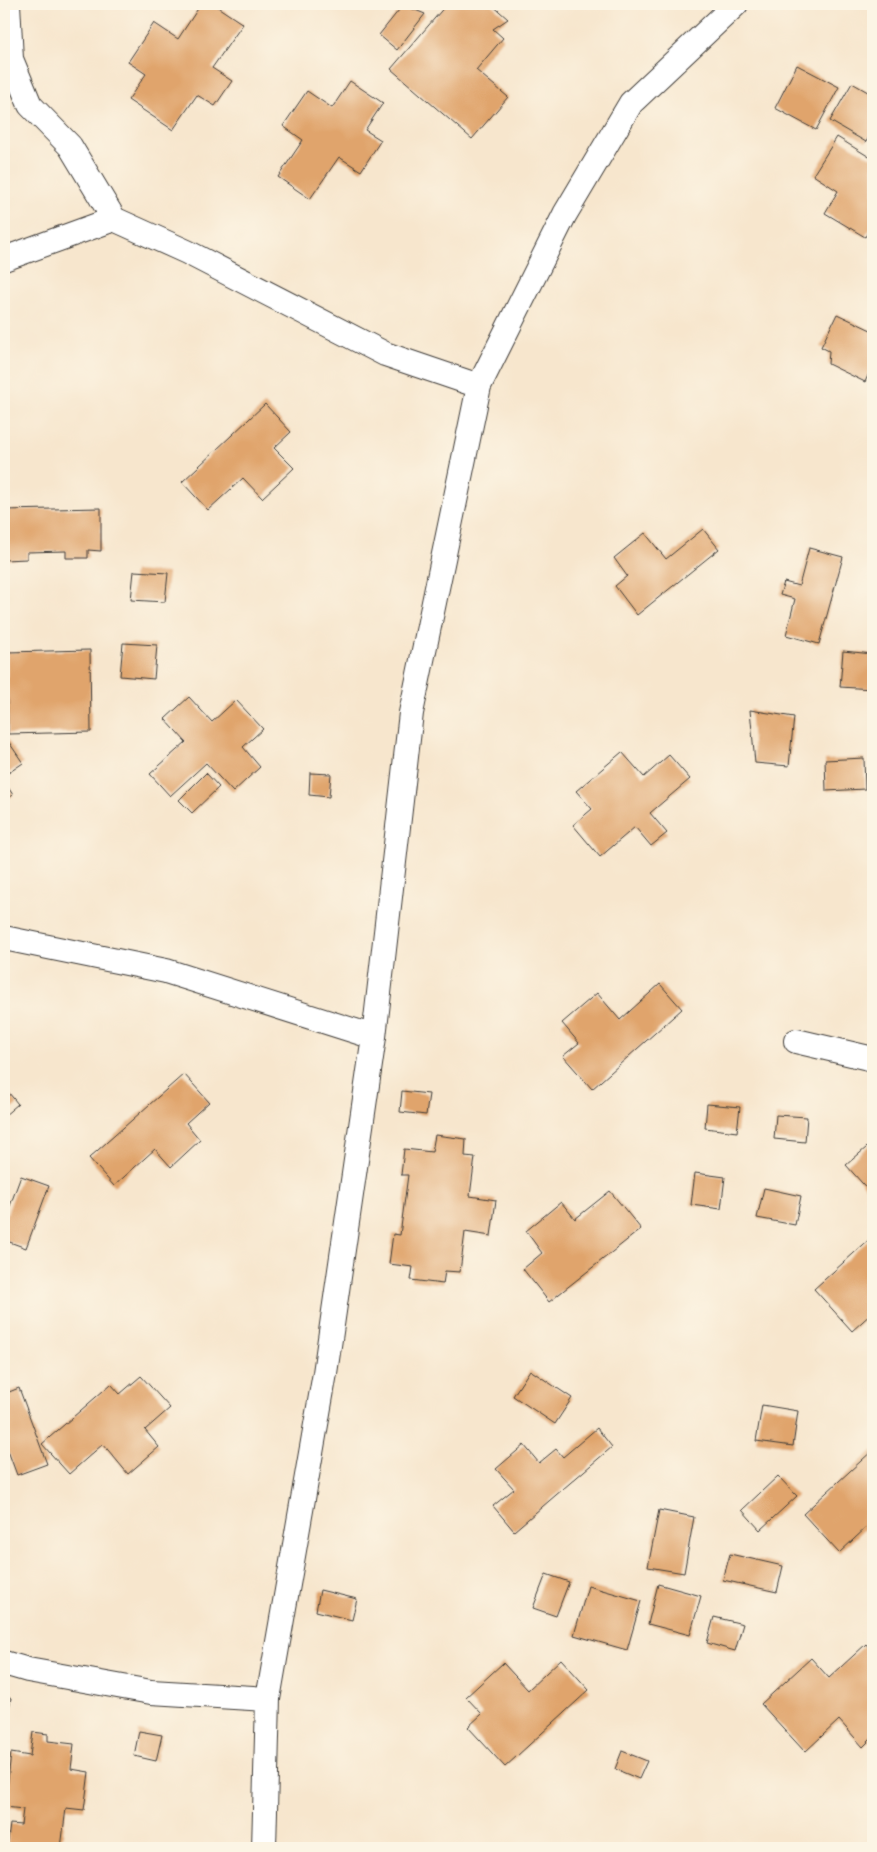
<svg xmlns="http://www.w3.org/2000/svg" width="877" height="1852" viewBox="0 0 877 1852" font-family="'IM FELL French Canon',serif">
  <rect width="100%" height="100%" fill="#fcf5e5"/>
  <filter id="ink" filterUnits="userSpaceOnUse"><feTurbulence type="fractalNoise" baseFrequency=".02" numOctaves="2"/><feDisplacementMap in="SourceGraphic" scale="10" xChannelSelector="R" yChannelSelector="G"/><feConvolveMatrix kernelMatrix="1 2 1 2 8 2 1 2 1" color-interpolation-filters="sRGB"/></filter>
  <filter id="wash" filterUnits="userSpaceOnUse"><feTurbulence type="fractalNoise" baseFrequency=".0096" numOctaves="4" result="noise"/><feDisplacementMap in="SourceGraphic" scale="20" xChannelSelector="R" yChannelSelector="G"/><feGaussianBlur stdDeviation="1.12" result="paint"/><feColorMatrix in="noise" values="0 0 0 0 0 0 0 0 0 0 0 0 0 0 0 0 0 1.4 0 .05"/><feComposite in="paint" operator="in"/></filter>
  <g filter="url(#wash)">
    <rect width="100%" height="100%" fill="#f7e6cd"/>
    <g id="blocks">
      <path fill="#e0a46c" d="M201 4H213L243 24 212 68 232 81 215 106 197 95 173 130 128 100 146 74 128 62 154 23 178 39Z
        M447 4H491L508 19 493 29 503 38 476 70 508 97 472 139 391 69Z
        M403 5 425 14 397 50 379 35Z
        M797 65 839 87 816 130 775 108Z
        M350 81 383 103 365 130 381 140 361 171 339 157 310 199 278 177 303 140 283 126 307 91 332 108Z
        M852 83 873 95V130L866 142 830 121Z
        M837 137 871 158 873 155V224L865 237 825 213 838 191 813 175Z
        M837 314 873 331V373L870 371 865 382 828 364 829 351 821 347Z
        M265 404 291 432 274 448 294 468 262 498 243 478 208 510 182 482Z
        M101 508V551L88 550V558H66V551L27 552V559L4 560V510Z
        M703 529 719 549 637 615 615 586 627 576 614 558 645 533 666 559Z
        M809 548 843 557 819 644 786 635 795 599 780 595 784 582 799 586Z
        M134 571 168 573 165 602 131 600Z
        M123 643 157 645 154 679 120 676Z
        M90 650 91 732 8 734 7 652Z
        M843 651 873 654V689L840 687Z
        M189 697 212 722 236 700 263 729 243 747 260 767 233 792 206 763 170 796 150 774 186 742 165 719Z
        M750 710 794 717 789 766 755 763Z
        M4 735 23 763 4 776Z
        M622 752 644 777 669 755 690 779 650 813 667 833 651 846 635 827 600 857 573 825 592 809 576 791Z
        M864 758 865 789 826 791 825 760Z
        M206 773 219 787 192 813 179 800Z
        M310 773 331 774 329 797 309 795Z
        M4 781 13 795 4 802Z
        M660 984 682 1009 592 1089 563 1056 579 1043 562 1023 597 993 620 1020Z
        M184 1074 209 1102 186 1123 200 1140 171 1167 155 1149 114 1186 89 1158Z
        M4 1087 18 1104 4 1116Z
        M402 1091 429 1094 426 1115 400 1112Z
        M707 1104 740 1107 737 1132 705 1128Z
        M776 1115 807 1117 805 1142 774 1139Z
        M435 1135 466 1139 465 1156 475 1157 470 1196 496 1200 491 1236 465 1232 460 1272 445 1271 443 1284 411 1280 413 1267 389 1264 393 1234 400 1235 408 1175H401L404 1149 432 1152Z
        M873 1142V1189L870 1192 846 1165Z
        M695 1173 725 1177 721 1209 691 1205Z
        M21 1176 49 1186 26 1248 4 1240V1222Z
        M764 1188 801 1196 795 1225 757 1218Z
        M610 1191 641 1229 549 1302 523 1269 542 1253 526 1231 561 1202 575 1219Z
        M873 1236V1312L852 1331 814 1289Z
        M530 1370 572 1398 555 1424 513 1396Z
        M141 1376 170 1408 145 1430 159 1447 128 1474 103 1444 69 1474 42 1444 111 1384 120 1394Z
        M19 1388 47 1464 17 1475 4 1440V1394Z
        M762 1405 798 1411 793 1446 756 1441Z
        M597 1428 612 1447 514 1531 493 1506 514 1489 496 1469 524 1445 539 1463 556 1449 563 1457Z
        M873 1450V1531L868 1526 839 1553 803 1514Z
        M778 1476 797 1496 760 1530 742 1510Z
        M659 1510 694 1517 684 1573 648 1567Z
        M730 1554 783 1566 777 1592 723 1580Z
        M546 1574 569 1582 556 1616 533 1608Z
        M658 1584 701 1596 690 1635 648 1624Z
        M588 1586 641 1601 627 1650 574 1635Z
        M320 1590 357 1599 352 1620 316 1611Z
        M714 1617 743 1624 735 1651 707 1643Z
        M866 1644 873 1652V1737L863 1747 839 1720 805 1752 761 1704 811 1658 829 1678Z
        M561 1659 589 1690 505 1767 468 1727 482 1714 466 1697 503 1663 528 1690Z
        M4 1696 11 1698 5 1729H4Z
        M139 1731 162 1735 156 1761 134 1756Z
        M33 1732 48 1734V1741L74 1744 71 1769 89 1772 84 1810 66 1808 61 1848H7L10 1824 21 1825 23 1809 5 1807 11 1753 30 1756Z
        M622 1751 647 1761 639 1779 615 1769Z"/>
    </g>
  </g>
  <g filter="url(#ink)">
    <use href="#blocks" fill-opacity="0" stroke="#3d3a37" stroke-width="1"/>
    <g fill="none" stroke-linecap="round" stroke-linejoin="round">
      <g stroke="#3d3a37" stroke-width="26">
        <path id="minor" d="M8 4 11 59 30 105 70 146 114 219 187 252 385 354 479 386
          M4 259 114 219
          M4 938 166 971 374 1037
          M796 1041 873 1059
          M4 1663 28 1670 151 1692 268 1699
          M264 1848 268 1699 325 1373 374 1037 411 713 479 386 565 214 631 103 736 4"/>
      </g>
      <use href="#minor" stroke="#fff" stroke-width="24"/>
    </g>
  </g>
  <rect width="877" height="1852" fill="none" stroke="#fcf5e5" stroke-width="20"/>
</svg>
